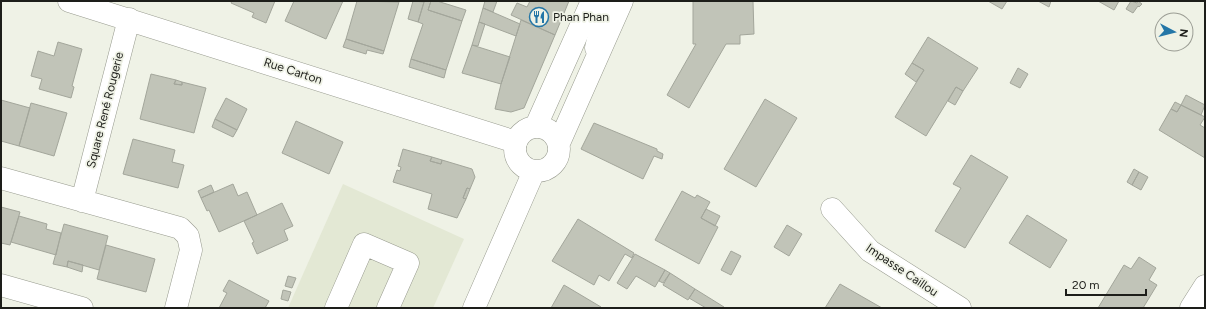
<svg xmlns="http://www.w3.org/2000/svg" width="1206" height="309" viewBox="0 0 1206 309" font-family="Figtree,sans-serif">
  <rect width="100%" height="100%" fill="#eff2e6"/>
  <path fill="#e3e8d4" d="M343 184 464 239 433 308H288Z"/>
  <path fill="#c1c4b8" stroke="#a3a69b" d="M232 1H275L266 23 252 17 254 13 231 3Z
    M294 1H343L326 39 285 21Z
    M357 1 399 2 384 51 346 39Z
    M413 1 424 2 418 22 408 19Z
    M421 1H431L428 10 462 21 446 70 411 59 423 24 418 22 424 2Z
    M431 1H437L466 10 462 21 428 10Z
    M485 1H497L493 12 483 8Z
    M530 1H569L555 35 511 15 517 3 527 7Z
    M693 1H753L754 34 740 35V44H726L689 108 667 95 696 44H693Z
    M988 1H1007L1002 9Z
    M1038 1H1051L1049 7Z
    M1098 1H1119L1114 10Z
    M1131 1 1137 3 1138 1 1142 4 1139 7 1138 6 1133 13 1126 9Z
    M483 8 520 24 516 36 479 22Z
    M521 20 555 35 524 108 511 112 495 109 501 84Z
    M479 22 485 24 478 46 472 45Z
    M928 37 978 68 963 91 956 87 926 136 895 117 924 70 912 63Z
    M346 39 384 51 383 54 367 50 366 54 343 47Z
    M58 42 82 49 72 86 74 87 71 98 39 89 42 79 31 76 38 51 54 56Z
    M472 45 510 57 501 84 462 73Z
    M411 59 446 70 444 78 409 67Z
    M912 63 924 70 916 82 905 74Z
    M1018 68 1028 74 1020 88 1010 83Z
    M151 74 176 80 174 84 182 85V82L206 88 194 133 140 119Z
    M176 80 182 82V85L174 84Z
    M956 87 963 91 955 105 948 101Z
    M1186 95 1205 105 1201 115 1181 105Z
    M226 98 247 109 237 130 215 119Z
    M765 99 797 118 756 187 724 169Z
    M1 100 30 108 19 146 1 141Z
    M1175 102 1181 105 1177 112 1171 109Z
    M31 103 67 113 54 156 19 146Z
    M1181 105 1205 117 1200 125 1205 128V158L1159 130 1171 109 1177 112Z
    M215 119 237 130 233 137 212 127Z
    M296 121 343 142 329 174 282 153Z
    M594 123 657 149V151L663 154 662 159 654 156 643 179 581 149Z
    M133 139 175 150 172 162 184 165 178 188 123 174Z
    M403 149 432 157 430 161 441 164 442 160 472 169 475 177 470 189 467 188 463 198 466 199 457 218 428 209 432 194 393 182 397 170 400 171 401 167 398 166Z
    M971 155 1008 177 965 248 935 231 961 188 953 184Z
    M432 157 442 160 441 164 430 161Z
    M1134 169 1139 172 1132 185 1127 182Z
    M1139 172 1148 177 1141 190 1132 185Z
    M233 184 238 196 247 192 257 215 219 232 209 210 207 211 201 198Z
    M211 185 214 192 201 198 198 191Z
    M467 188 470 189 466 199 463 198Z
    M682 191 695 198 697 195 710 202 701 218 718 227 699 264 655 240Z
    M282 203 293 226 284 230 288 240 257 254 252 243 254 242 244 221Z
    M1 207 20 212 10 245 1 243Z
    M706 209 720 216 715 226 701 218Z
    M1027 215 1067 240 1050 268 1009 243Z
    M19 216 47 224 46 229 61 233 56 255 11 242Z
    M578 219 634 253 632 258 625 254 609 281 599 275 594 285 552 261Z
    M64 224 108 236 99 270 68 261 67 267 53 264Z
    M787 225 802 234 789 256 774 247Z
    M106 245 155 259 146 292 97 279Z
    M731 251 741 256 731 275 721 270Z
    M635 254 665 270 655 287 636 276 627 289 617 283Z
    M1139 257 1156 268 1149 280 1157 285 1143 308H1098L1124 265 1131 269Z
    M68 261 83 265 82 272 67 267Z
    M665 270 670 273 663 283 659 281Z
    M670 273 695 289 688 300 663 285Z
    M288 276 296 278 292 288 285 286Z
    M229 280 269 301 265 308H219L227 293 223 291Z
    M840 284 882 308H825Z
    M564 285 601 307V308H551Z
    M695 289 724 307 725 308H706L689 298Z
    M283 290 291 292 288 301 281 299Z"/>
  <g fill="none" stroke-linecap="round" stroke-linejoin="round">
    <g stroke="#989b8f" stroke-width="23">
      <path id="minor" d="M69 1 516 142
        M596 48 607 1
        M1 178 180 228 188 236 191 250 176 308
        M82 201 129 19
        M832 209 870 251 960 308
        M1 285 82 308
        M336 308 364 244 408 263 388 308
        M1191 308 1205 286"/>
    </g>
    <g stroke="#989b8f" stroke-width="23">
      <path id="major" d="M536 126 592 1
        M515 149a22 22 0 1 1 44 0a22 22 0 1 1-44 0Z
        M559 143 622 1
        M474 308 534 171"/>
    </g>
    <use href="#minor" stroke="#fff" stroke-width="22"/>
    <use href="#major" stroke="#fff" stroke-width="22"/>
  </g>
  <defs>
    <g id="restaurant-ring" transform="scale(1)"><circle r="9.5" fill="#eff2e6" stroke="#2476a7" stroke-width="1.5"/><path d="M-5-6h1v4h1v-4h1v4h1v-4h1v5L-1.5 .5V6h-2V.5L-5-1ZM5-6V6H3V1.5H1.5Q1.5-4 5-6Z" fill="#2476a7"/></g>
  </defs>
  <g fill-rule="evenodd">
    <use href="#restaurant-ring" x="539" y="17"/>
  </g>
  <g text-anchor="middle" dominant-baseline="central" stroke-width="3.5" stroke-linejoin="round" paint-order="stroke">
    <g font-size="12" fill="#1d1e1a" stroke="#eff2e6" text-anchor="start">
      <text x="553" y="17">Phan Phan</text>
    </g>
    <g font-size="12" fill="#1d1e1a" stroke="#eff2e6">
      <text transform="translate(293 71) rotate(18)">Rue Carton</text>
      <text transform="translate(105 110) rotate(-76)">Square René Rougerie</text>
      <text transform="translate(902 270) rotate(34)">Impasse Caillou</text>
    </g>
  </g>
  <rect width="1206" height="309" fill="none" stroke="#1d1e1a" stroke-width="4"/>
  <g transform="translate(1174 32) rotate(97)"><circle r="19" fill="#eff2e6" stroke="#9b9d94"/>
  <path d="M0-3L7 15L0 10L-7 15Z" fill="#2476a7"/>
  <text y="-6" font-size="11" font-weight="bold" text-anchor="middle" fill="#1d1e1a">N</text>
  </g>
  <path d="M1066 289v6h80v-6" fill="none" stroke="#1d1e1a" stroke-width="2"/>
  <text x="1072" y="289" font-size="12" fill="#1d1e1a" stroke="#eff2e6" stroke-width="3" paint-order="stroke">20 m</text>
</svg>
